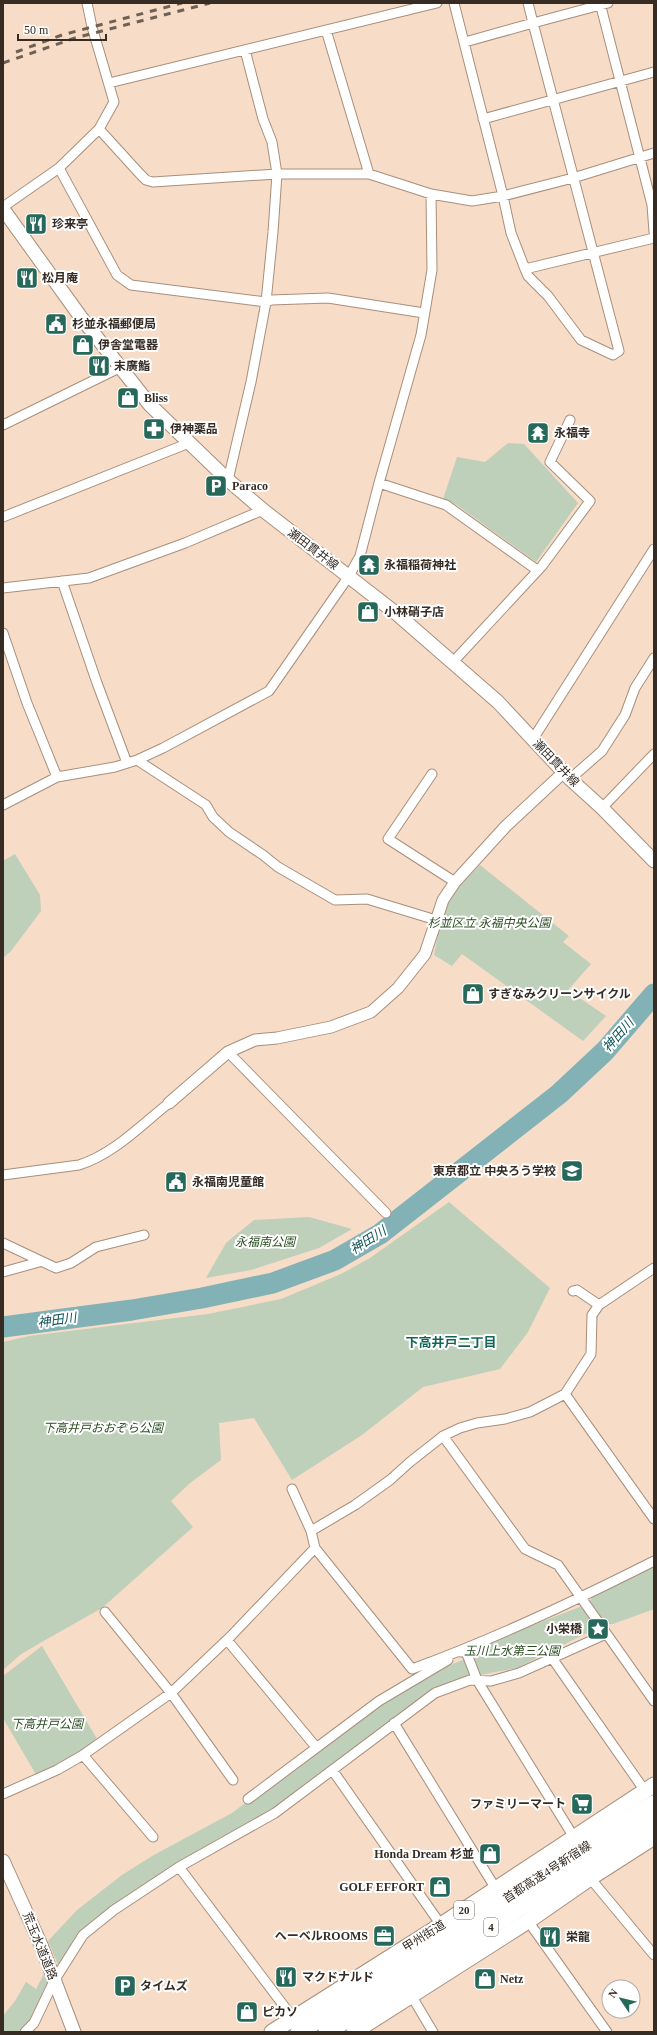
<svg xmlns="http://www.w3.org/2000/svg" width="657" height="2035" viewBox="0 0 657 2035" font-family="'Times New Roman','Noto Sans JP',serif">
  <rect width="100%" height="100%" fill="#f7dcc7"/>
  <path fill="#becfba" d="M508 443 524 444 578 503 536 562 457 505 443 499 457 457 485 462Z
    M15 854 40 895 41 911 11 951 3 958V861Z
    M480 865 569 936 563 942 591 964 568 990 606 1016 583 1041 462 954 452 966 434 955C438 938 439 918 448 903 456 889 469 877 480 865Z
    M449 1202 550 1288 528 1332 500 1369 423 1387 362 1435 292 1480 254 1418 219 1423 221 1460 190 1483 171 1501 193 1527 102 1608 40 1643 20 1655 3 1670V1342L29 1336 208 1314 281 1299 341 1274 370 1258Z
    M309 1217 352 1229 319 1248 251 1270 206 1278 226 1243 254 1220Z
    M654 1564V1609L613 1624H605L590 1601 595 1593Z
    M582 1606 597 1628 517 1668 480 1675 472 1649Z
    M42 1646 100 1744 38 1778 3 1718V1676Z
    M465 1659 471 1675 436 1688 392 1719 310 1785 228 1837 147 1883 99 1916 80 1934 58 1965 48 1941 77 1910 122 1875 152 1856 232 1813 367 1711 431 1673Z
    M44 1974 49 1987 32 2020 20 2032H3V2016L15 2001 26 1982 36 1989Z"/>
  <g fill="none" stroke-linecap="round" stroke-linejoin="round">
    <path stroke="#82b2b6" stroke-width="21" d="M3 1327 132 1310 202 1298 273 1283 335 1260 380 1234 559 1094 605 1051 654 994"/>
    <g stroke="#a88f7c" stroke-width="11">
      <path id="minor" d="M454 3 503 196 511 233 525 269 528 276 548 296 581 340 613 355 619 351 533 23 608 3
        M600 3 652 205 654 232
        M326 30 369 174
        M465 42 533 23 528 3
        M109 83 437 3
        M483 119 654 72
        M99 129 140 174 146 180 153 182 277 174H369L431 194 472 201 503 196 573 178 654 153
        M59 168 117 275 131 285 266 302 271 300 328 298 424 313
        M3 207 59 168 99 129 114 102 92 27 87 3
        M525 269 654 238
        M3 425 119 368
        M228 480 251 382 266 302 273 232 277 174 272 142 263 119 245 50
        M379 483 446 505 537 570
        M3 517 189 443
        M62 581 97 683 127 763
        M3 588 89 578 185 543 263 510
        M3 633 27 703 57 777
        M453 662 542 566 590 501 550 462 570 420
        M533 739 654 549
        M137 760 206 805 213 817 229 832 263 855 278 867 335 900 367 899 436 920
        M432 774 388 839 455 882
        M570 779 602 751 625 715 635 688 654 658
        M3 805 57 777 115 767 137 760 163 748 269 691 349 576 360 556 379 483 421 335 432 270 431 194
        M602 808 654 754
        M228 1052 386 1213
        M3 1175 79 1165C114 1154 141 1125 169 1103
        M3 1243 56 1268 71 1263 96 1247 144 1235
        M3 1272 39 1262
        M573 1291 577 1290 599 1305
        M565 1394 654 1519
        M443 1436 525 1549 558 1565 654 1701
        M292 1489 311 1531 315 1548 412 1669C495 1639 575 1601 654 1561
        M311 1531 355 1505 390 1480 410 1462 443 1436 460 1428 477 1423 505 1419 530 1412 565 1394 591 1354 592 1315 599 1305 654 1268
        M105 1612 171 1693 233 1780
        M227 1640 316 1747
        M461 1652 465 1649 477 1680 575 1839
        M552 1658 645 1791
        M394 1723 496 1889
        M83 1755 153 1837
        M333 1771 441 1925
        M3 1794 57 1770 83 1755 171 1693 231 1636 315 1548
        M248 1799 379 1701 448 1660
        M179 1867 293 2018
        M590 1878 654 1955
        M528 1921 607 2032
        M411 1995 433 2032
        M25 2032 34 2023 54 1981 83 1935 114 1910 179 1867 275 1813 435 1693 470 1680 491 1681 519 1673 606 1634"/>
    </g>
    <g stroke="#a88f7c" stroke-width="13">
      <path id="tertiary" d="M169 1103 228 1052 255 1040 277 1038 331 1027 371 1012 398 988 425 954 443 900 455 882 506 826 564 772"/>
    </g>
    <g stroke="#a88f7c" stroke-width="15">
      <path id="secondary" d="M3 209 80 316 150 405 228 480 263 510 397 614 498 702 570 779 602 808 654 861
        M3 1861 41 1945 74 2032"/>
    </g>
    <g stroke="#a88f7c" stroke-width="17">
      <path id="trunk" d="M272 2032 441 1925 654 1785
        M354 2032 528 1921 590 1878 654 1837"/>
    </g>
    <g stroke="#a88f7c" stroke-width="19">
      <path id="motorway" d="M299 2032 654 1804
        M327 2032 654 1821"/>
    </g>
    <use href="#minor" stroke="#fff" stroke-width="9"/>
    <use href="#tertiary" stroke="#fff" stroke-width="11"/>
    <use href="#secondary" stroke="#fff" stroke-width="13"/>
    <use href="#trunk" stroke="#fff" stroke-width="15"/>
    <use href="#motorway" stroke="#fff" stroke-width="17"/>
    <path stroke="#706155" stroke-width="3" stroke-dasharray="7 7" stroke-linecap="butt" d="M16 52 62 35 182 3
      M3 63 75 38 210 3"/>
  </g>
  <defs>
    <g id="restaurant-square" transform="scale(1.15)"><rect x="-9" y="-9" width="18" height="18" rx="4" fill="#26695a" stroke="#fff"/><path d="M-5-6h1v4h1v-4h1v4h1v-4h1v5L-1.5 .5V6h-2V.5L-5-1ZM5-6V6H3V1.5H1.5Q1.5-4 5-6Z" fill="#fff"/></g>
    <g id="civic-square" transform="scale(1.15)"><rect x="-9" y="-9" width="18" height="18" rx="4" fill="#26695a" stroke="#fff"/><path d="M-.6-6.5H3V-4.5H.6V-3L4-1V1h2V6H-6V1h2V-1L-.6-3ZM-1.2 2.5V6h2.4V2.5Z" fill="#fff"/></g>
    <g id="shop-square" transform="scale(1.15)"><rect x="-9" y="-9" width="18" height="18" rx="4" fill="#26695a" stroke="#fff"/><path d="M-5-2.5h2.3a2.7 3.5 0 0 1 5.4 0H5L5.5 6h-11ZM-1.5-2.5h3a1.5 2.3 0 0 0-3 0Z" fill="#fff"/></g>
    <g id="pharmacy-square" transform="scale(1.15)"><rect x="-9" y="-9" width="18" height="18" rx="4" fill="#26695a" stroke="#fff"/><path d="M-2-6h4v4h4v4h-4v4h-4v-4h-4v-4h4Z" fill="#fff"/></g>
    <g id="temple-square" transform="scale(1.15)"><rect x="-9" y="-9" width="18" height="18" rx="4" fill="#26695a" stroke="#fff"/><path d="M0-6L5-2H3V0L6.5 2.5H4V6H1.5V3h-3V6H-4V2.5H-6.5L-3 0V-2H-5Z" fill="#fff"/></g>
    <g id="parking-square" transform="scale(1.15)"><rect x="-9" y="-9" width="18" height="18" rx="4" fill="#26695a" stroke="#fff"/><path d="M-3.5-5.5H1a3.5 3.5 0 0 1 0 7H-1V5.5H-3.5ZM-1-3.4V-.6H.8a1.4 1.4 0 0 0 0-2.8Z" fill="#fff"/></g>
    <g id="school-square" transform="scale(1.15)"><rect x="-9" y="-9" width="18" height="18" rx="4" fill="#26695a" stroke="#fff"/><path d="M0-5L7-2L0 1L-7-2ZM-4 1L0 2.5L4 1V4Q0 6-4 4Z" fill="#fff"/></g>
    <g id="sight-square" transform="scale(1.15)"><rect x="-9" y="-9" width="18" height="18" rx="4" fill="#26695a" stroke="#fff"/><path d="M0-6L1.8-2.2L6-1.7L2.9 1.2L3.7 5.4L0 3.3L-3.7 5.4L-2.9 1.2L-6-1.7L-1.8-2.2Z" fill="#fff"/></g>
    <g id="supermarket-square" transform="scale(1.15)"><rect x="-9" y="-9" width="18" height="18" rx="4" fill="#26695a" stroke="#fff"/><path d="M-6-5.5h2.5l.6 2H6L4.5 2H-2.5L-4.4-4H-6ZM-1.5 3.2a1.3 1.3 0 1 0 .1 0ZM3 3.2a1.3 1.3 0 1 0 .1 0Z" fill="#fff"/></g>
    <g id="office-square" transform="scale(1.15)"><rect x="-9" y="-9" width="18" height="18" rx="4" fill="#26695a" stroke="#fff"/><path d="M-6-3h4V-5.5h4V-3h4V5H-6ZM-1-4.5V-3h2v-1.5ZM-6 0V1H6V0Z" fill="#fff"/></g>
  </defs>
  <g fill-rule="evenodd">
    <use href="#restaurant-square" x="36" y="224"/>
    <use href="#restaurant-square" x="27" y="278"/>
    <use href="#civic-square" x="56" y="324"/>
    <use href="#shop-square" x="83" y="345"/>
    <use href="#restaurant-square" x="99" y="366"/>
    <use href="#shop-square" x="128" y="398"/>
    <use href="#pharmacy-square" x="154" y="429"/>
    <use href="#temple-square" x="538" y="433"/>
    <use href="#parking-square" x="216" y="486"/>
    <use href="#temple-square" x="369" y="565"/>
    <use href="#shop-square" x="368" y="612"/>
    <use href="#shop-square" x="473" y="994"/>
    <use href="#school-square" x="572" y="1171"/>
    <use href="#civic-square" x="176" y="1182"/>
    <use href="#sight-square" x="598" y="1629"/>
    <use href="#supermarket-square" x="582" y="1804"/>
    <use href="#shop-square" x="490" y="1854"/>
    <use href="#shop-square" x="440" y="1887"/>
    <use href="#office-square" x="384" y="1936"/>
    <use href="#restaurant-square" x="550" y="1937"/>
    <use href="#restaurant-square" x="286" y="1977"/>
    <use href="#shop-square" x="485" y="1979"/>
    <use href="#parking-square" x="125" y="1986"/>
    <use href="#shop-square" x="247" y="2012"/>
  </g>
  <g text-anchor="middle" dominant-baseline="central" stroke-width="4" stroke-linejoin="round" paint-order="stroke">
    <g fill="#fff" stroke="#726b66" stroke-width="1">
      <rect x="454" y="1901" width="20" height="18" rx="3"/>
      <rect x="484" y="1918" width="14" height="18" rx="3"/>
    </g>
    <g font-size="11" font-weight="bold" fill="#362c24">
      <text x="464" y="1910">20</text>
      <text x="491" y="1927">4</text>
    </g>
    <g font-size="12" font-weight="bold" fill="#362c24" stroke="#fff" text-anchor="start">
      <text x="52" y="224">珍来亭</text>
      <text x="42" y="278">松月庵</text>
      <text x="72" y="324">杉並永福郵便局</text>
      <text x="98" y="345">伊舎堂電器</text>
      <text x="114" y="366">末廣鮨</text>
      <text x="144" y="398">Bliss</text>
      <text x="170" y="429">伊神薬品</text>
      <text x="554" y="433">永福寺</text>
      <text x="232" y="486">Paraco</text>
      <text x="384" y="565">永福稲荷神社</text>
      <text x="384" y="612">小林硝子店</text>
      <text x="488" y="994">すぎなみクリーンサイクル</text>
      <text x="556" y="1171" text-anchor="end">東京都立 中央ろう学校</text>
      <text x="192" y="1182">永福南児童館</text>
      <text x="582" y="1629" text-anchor="end">小栄橋</text>
      <text x="566" y="1804" text-anchor="end">ファミリーマート</text>
      <text x="474" y="1854" text-anchor="end">Honda Dream 杉並</text>
      <text x="424" y="1887" text-anchor="end">GOLF EFFORT</text>
      <text x="368" y="1936" text-anchor="end">へーベルROOMS</text>
      <text x="566" y="1937">栄龍</text>
      <text x="302" y="1977">マクドナルド</text>
      <text x="500" y="1979">Netz</text>
      <text x="140" y="1986">タイムズ</text>
      <text x="262" y="2012">ピカソ</text>
    </g>
    <g font-size="12" fill="#362c24" stroke="#fff">
      <text transform="translate(313 549) rotate(37)">瀬田貫井線</text>
      <text transform="translate(556 763) rotate(46)">瀬田貫井線</text>
      <text transform="translate(547 1872) rotate(-33)">首都高速4号新宿線</text>
      <text transform="translate(424 1936) rotate(-32)">甲州街道</text>
      <text transform="translate(40 1946) rotate(68)">荒玉水道道路</text>
    </g>
    <g font-size="12" font-style="italic" fill="#2a4c21" stroke="#fff">
      <text x="489" y="923">杉並区立 永福中央公園</text>
      <text x="265" y="1242">永福南公園</text>
      <text x="103" y="1428">下高井戸おおぞら公園</text>
      <text x="512" y="1651">玉川上水第三公園</text>
      <text x="47" y="1724">下高井戸公園</text>
    </g>
    <g font-size="13" font-style="italic" fill="#10555a" stroke="#fff">
      <text transform="translate(618 1035) rotate(-49)">神田川</text>
      <text transform="translate(368 1240) rotate(-32)">神田川</text>
      <text transform="translate(57 1320) rotate(-8)">神田川</text>
    </g>
    <g font-size="13" font-weight="bold" fill="#136656" stroke="#fff">
      <text x="451" y="1342">下高井戸二丁目</text>
    </g>
  </g>
  <rect width="657" height="2035" fill="none" stroke="#362c24" stroke-width="8"/>
  <g transform="translate(621 1999) rotate(305)"><circle r="19" fill="#ffffff" stroke="#afaba7"/>
  <path d="M0-3L7 15L0 10L-7 15Z" fill="#26695a"/>
  <text y="-6" font-size="11" font-weight="bold" text-anchor="middle" fill="#362c24">N</text>
  </g>
  <path d="M18 34v6h88v-6" fill="none" stroke="#362c24" stroke-width="2"/>
  <text x="24" y="34" font-size="12" fill="#362c24" stroke="#ffffff" stroke-width="3" paint-order="stroke">50 m</text>
</svg>
